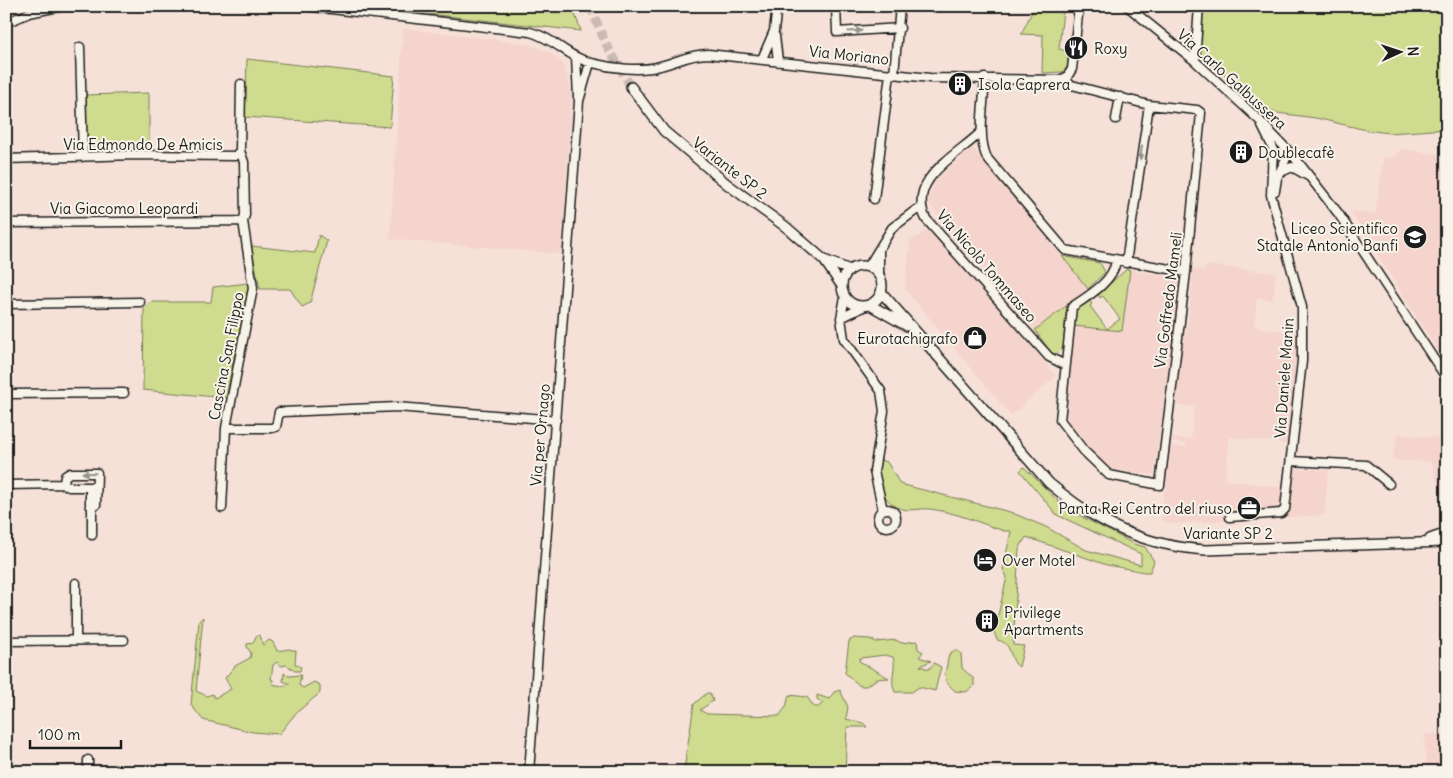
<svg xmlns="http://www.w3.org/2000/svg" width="1453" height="778" viewBox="0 0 1453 778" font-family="Delius,sans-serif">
  <rect width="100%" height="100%" fill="#f6e1d8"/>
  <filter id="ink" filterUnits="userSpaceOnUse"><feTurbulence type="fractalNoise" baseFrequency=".02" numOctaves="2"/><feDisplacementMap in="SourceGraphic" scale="10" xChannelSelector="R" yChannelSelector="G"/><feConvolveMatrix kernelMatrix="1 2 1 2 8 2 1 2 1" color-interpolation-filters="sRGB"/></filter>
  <g filter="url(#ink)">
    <path fill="#f5d4cd" d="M403 28 528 44 551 53 563 63 572 93 562 254 390 239Z
      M973 148 1088 289 1035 330 929 204V196L936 179Z
      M1401 149 1438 154 1443 165 1447 167V365L1350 211 1375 214 1384 157 1391 158Z
      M933 227 1056 376 1011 416 905 289 910 241Z
      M1206 265 1276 273 1273 300 1257 298 1254 326 1298 334 1288 444 1230 437 1225 480 1292 489 1296 468 1328 470 1325 515 1170 524 1161 520 1164 490H1167V466L1170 465V462L1168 459 1169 446 1186 447V443L1169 442 1170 438 1191 439 1194 407 1173 405 1178 401V397L1175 394 1178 368 1182 363 1180 362 1189 315 1193 269 1205 270Z
      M1130 270 1181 278 1154 475 1108 469 1066 418 1074 326 1122 331Z
      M1398 434 1447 439V513L1431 462 1392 460Z
      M1447 733V772H1427L1424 734Z"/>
    <path fill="#cfdb8e" stroke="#767c55" d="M392 6H572L581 31 392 10Z
      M1035 6H1073V10H1063L1059 49 1070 52 1067 67 1063 72 1042 73 1043 35 1021 34Z
      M1203 6H1447V129L1389 133 1366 130 1316 118 1277 113 1269 110 1200 55Z
      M247 59 394 76 390 127 245 117Z
      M149 93V145L87 147 85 95Z
      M319 235 327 241 310 303 302 307 290 289H260L251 246 315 253Z
      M1062 256 1100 263 1105 272 1088 289Z
      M1127 269 1130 270 1122 331 1074 326 1076 311 1089 300 1092 304 1090 306 1107 329 1120 319 1103 296 1100 298 1098 294Z
      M249 283 226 398 143 390 144 307 151 302H211L213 287Z
      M1070 303 1066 312 1063 348 1058 353 1052 354 1035 330Z
      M880 460 887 462 900 484 1010 512 1046 527 1086 550 1141 565V554L1057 515 1020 471 1024 467 1065 508 1134 544 1145 547 1154 561 1150 572H1144L1107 565 1026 537 1019 549 1013 645 1024 646 1019 667C1008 660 1014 643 997 640L994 632 1007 577 1003 569 1011 531H1004C980 523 955 512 930 509 920 508 908 512 899 508 883 502 870 474 880 460Z
      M203 617 196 691 207 696 212 694 215 698 231 689 225 678 235 666 250 658 251 653 247 647V644L253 643 255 638 259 635 263 645 269 640 273 642 277 651 289 649 296 651 295 664 301 667 300 671H295L287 665 281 666 277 662 273 665 271 679 273 680 272 684 282 686 290 684 283 681 284 673 289 676 301 675 299 685 303 688 314 682 320 685V693L296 713 279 734 253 732 203 720 191 705 199 621Z
      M854 638 870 639 876 642 896 640 901 643 917 641 918 649 923 652 919 657 931 661 920 666 929 669 934 663 941 667 935 691 919 687 912 692H895C889 679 897 668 893 657L885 655 860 658 859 661 889 678 877 679 866 686H860L845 673 849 641Z
      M955 650 961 653 962 668 974 679V686L966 692 955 691 946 682 945 674 949 654Z
      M840 690 848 707 846 719 863 723 867 727H847L845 772H669L668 769 684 770 694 704 707 693H710L713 701 700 710 707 714 779 716 786 707 789 695 807 697 814 707H818L823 703 817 699V695L829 699 834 692Z"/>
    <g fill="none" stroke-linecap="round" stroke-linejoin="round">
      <path stroke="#cabab2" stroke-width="9" stroke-dasharray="9 4.5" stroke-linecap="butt" d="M590 6 606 44 631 87"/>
      <g stroke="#1c1c1c" stroke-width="11">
        <path id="minor" d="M305 6 530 32C554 38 569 58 592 63 611 68 641 72 660 66 677 62 690 54 708 54L930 78 1059 80 1067 77 1072 69 1079 6
          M836 6 837 32 900 28
          M1127 6 1195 61 1259 120 1295 158 1338 213 1447 379
          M6 23 29 13 63 6
          M775 36 778 61
          M80 47 83 157
          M576 57 578 97
          M762 59 774 31 777 6
          M1195 61 1199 6
          M894 74 900 6
          M1067 77 1068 84 1149 105 1197 110 1201 113 1186 272 1160 485 1109 475 1084 451 1060 420 1072 307C1088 296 1113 282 1116 261
          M985 78C984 103 977 137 987 158L1065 250 1186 272
          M1116 119 1120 97
          M981 132C958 155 906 179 926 219L1049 357 1065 365
          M6 159 135 155 235 156 240 151 241 84
          M1281 172 1292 167 1308 176
          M1275 191 1277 178 1289 152
          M874 199 890 74
          M6 223 243 221
          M1126 263 1149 105
          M868 267 892 228 916 210 922 209
          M879 274V251
          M845 297 841 318 863 307
          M6 304 140 302
          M841 318 844 339 881 391 884 411 874 471 883 510
          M6 394 124 393
          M226 428H272L276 427 279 412H283L397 407 556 420
          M1291 461 1366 465 1389 484
          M64 484 65 476 70 473H97L96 505 92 507 90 505V487
          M6 485 64 484 69 487H94
          M222 508 226 428 253 288 243 221 245 215 244 162 240 151
          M878 518a9 9 0 1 1 18 0a9 9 0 1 1-18 0Z
          M1230 517 1281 513 1285 509 1302 361V307L1271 195 1273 148 1262 126
          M92 535V507
          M76 583V640
          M6 641 124 640
          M88 760V772
          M529 772 579 101 590 63"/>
      </g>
      <g stroke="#1c1c1c" stroke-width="12">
        <path id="major" d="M631 87 664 131 727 184 786 227 824 260 842 286
          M824 260 850 270
          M842 286a20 20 0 1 1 40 0a20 20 0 1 1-40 0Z
          M882 293 1049 483C1096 523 1144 546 1206 550L1447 542
          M870 305 907 326
          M1430 539 1447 533"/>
      </g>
      <use href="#minor" stroke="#f7f3e8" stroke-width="8"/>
      <use href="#major" stroke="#f7f3e8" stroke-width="9"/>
    </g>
    <defs><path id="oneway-solid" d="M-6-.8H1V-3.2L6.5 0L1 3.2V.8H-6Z" transform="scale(1.25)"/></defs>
    <g fill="#94928c">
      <use href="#oneway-solid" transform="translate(855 31) rotate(-4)"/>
      <use href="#oneway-solid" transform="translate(1141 153) rotate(99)"/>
      <use href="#oneway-solid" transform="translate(89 473) rotate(-178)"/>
    </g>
  </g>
  <defs>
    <g id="restaurant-disc" transform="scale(1.25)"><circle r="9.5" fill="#1c1c1c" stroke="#f7f3e8"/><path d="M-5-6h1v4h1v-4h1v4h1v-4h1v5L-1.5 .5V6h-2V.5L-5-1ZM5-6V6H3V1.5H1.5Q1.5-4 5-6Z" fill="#fff"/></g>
    <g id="building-disc" transform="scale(1.25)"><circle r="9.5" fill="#1c1c1c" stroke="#f7f3e8"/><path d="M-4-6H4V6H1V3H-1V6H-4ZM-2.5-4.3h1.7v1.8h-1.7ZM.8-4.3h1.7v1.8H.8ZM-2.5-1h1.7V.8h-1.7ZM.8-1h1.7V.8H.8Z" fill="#fff"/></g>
    <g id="school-disc" transform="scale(1.25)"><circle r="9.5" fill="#1c1c1c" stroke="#f7f3e8"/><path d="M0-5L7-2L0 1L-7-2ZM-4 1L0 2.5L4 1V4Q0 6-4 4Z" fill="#fff"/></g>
    <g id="shop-disc" transform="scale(1.25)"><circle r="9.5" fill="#1c1c1c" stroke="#f7f3e8"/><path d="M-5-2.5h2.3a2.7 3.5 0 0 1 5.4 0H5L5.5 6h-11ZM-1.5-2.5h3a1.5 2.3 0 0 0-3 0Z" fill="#fff"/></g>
    <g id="office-disc" transform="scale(1.25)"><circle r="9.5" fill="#1c1c1c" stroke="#f7f3e8"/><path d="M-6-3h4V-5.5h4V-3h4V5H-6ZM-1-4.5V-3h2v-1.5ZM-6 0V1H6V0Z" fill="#fff"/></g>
    <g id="hotel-disc" transform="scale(1.25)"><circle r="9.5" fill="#1c1c1c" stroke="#f7f3e8"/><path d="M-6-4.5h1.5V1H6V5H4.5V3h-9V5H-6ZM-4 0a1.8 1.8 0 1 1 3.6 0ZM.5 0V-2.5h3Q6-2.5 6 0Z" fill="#fff"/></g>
  </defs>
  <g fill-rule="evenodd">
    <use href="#restaurant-disc" x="1076" y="48"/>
    <use href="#building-disc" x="960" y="84"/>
    <use href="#building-disc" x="1241" y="152"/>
    <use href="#school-disc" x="1415" y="237"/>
    <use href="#shop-disc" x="975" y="338"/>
    <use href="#office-disc" x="1249" y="508"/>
    <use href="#hotel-disc" x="985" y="560"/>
    <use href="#building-disc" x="987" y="621"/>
  </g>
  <g text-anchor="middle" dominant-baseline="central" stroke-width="4" stroke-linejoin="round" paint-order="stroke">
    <g font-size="15" fill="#1c1c1c" stroke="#f7f3e8" text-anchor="start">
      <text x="1094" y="48">Roxy</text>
      <text x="978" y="84">Isola Caprera</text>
      <text x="1258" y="152">Doublecafè</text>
      <text x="1398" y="228" text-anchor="end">Liceo Scientifico<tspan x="1398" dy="17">Statale Antonio Banfi</tspan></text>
      <text x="958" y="338" text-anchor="end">Eurotachigrafo</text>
      <text x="1232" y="508" text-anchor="end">Panta Rei Centro del riuso</text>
      <text x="1002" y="560">Over Motel</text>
      <text x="1004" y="612">Privilege<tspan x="1004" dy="17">Apartments</tspan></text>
    </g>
    <g font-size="15" fill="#1c1c1c" stroke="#f7f3e8">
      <text transform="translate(849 55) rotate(6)">Via Moriano</text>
      <text transform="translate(1232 79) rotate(42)">Via Carlo Galbussera</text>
      <text x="143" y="144">Via Edmondo De Amicis</text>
      <text transform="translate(730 168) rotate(38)">Variante SP 2</text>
      <text x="124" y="208">Via Giacomo Leopardi</text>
      <text transform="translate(987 266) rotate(49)">Via Nicolò Tommaseo</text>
      <text transform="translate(1168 300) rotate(-83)">Via Goffredo Mameli</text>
      <text transform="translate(226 356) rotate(-79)">Cascina San Filippo</text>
      <text transform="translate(1284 378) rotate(-86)">Via Daniele Manin</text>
      <text transform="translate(540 435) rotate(-85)">Via per Ornago</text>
      <text x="1228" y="533">Variante SP 2</text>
    </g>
  </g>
  <rect width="1453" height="778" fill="none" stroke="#f7f3e8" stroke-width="25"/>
  <rect x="12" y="12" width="1428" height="753" fill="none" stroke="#1c1c1c" stroke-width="2" filter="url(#ink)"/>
  <g transform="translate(1400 52) rotate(87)" stroke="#f7f3e8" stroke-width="4" paint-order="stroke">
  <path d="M0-4L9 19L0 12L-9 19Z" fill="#1c1c1c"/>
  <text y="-8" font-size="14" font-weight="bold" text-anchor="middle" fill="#1c1c1c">N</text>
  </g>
  <path d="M30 740v8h91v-8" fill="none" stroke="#1c1c1c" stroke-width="2.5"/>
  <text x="38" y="740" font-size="15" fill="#1c1c1c" stroke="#f7f3e8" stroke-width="4" paint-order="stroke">100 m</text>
</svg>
